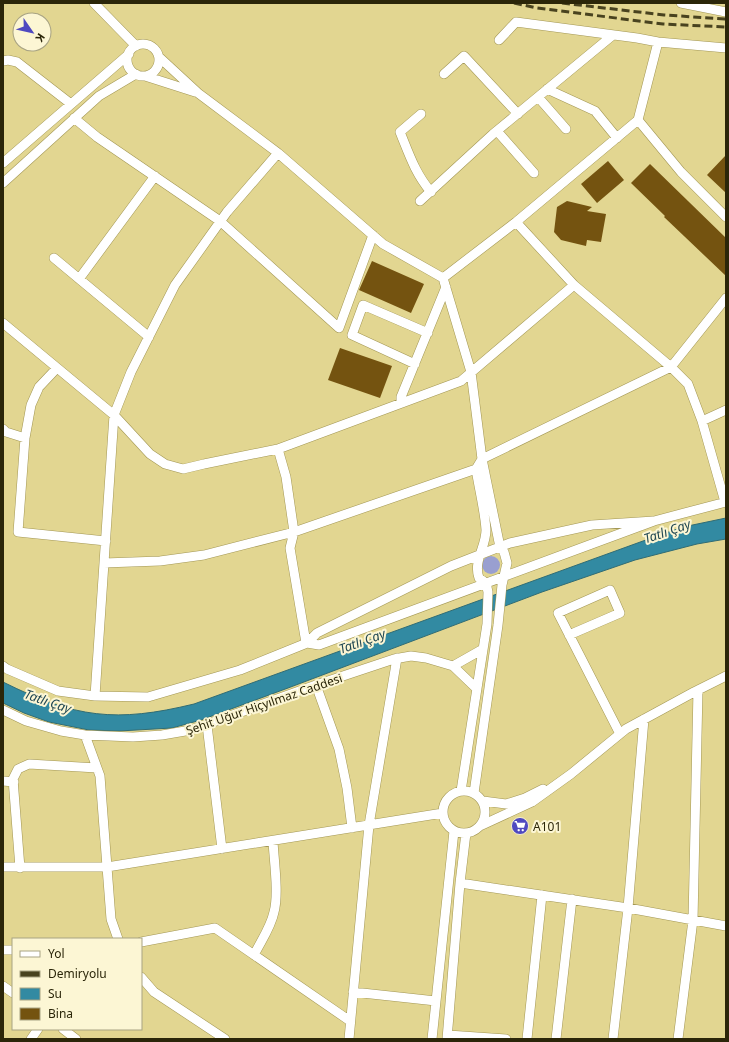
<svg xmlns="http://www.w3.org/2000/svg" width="729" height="1042" viewBox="0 0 729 1042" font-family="'Noto Sans',sans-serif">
  <rect width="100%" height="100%" fill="#e2d691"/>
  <path fill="#999fd0" d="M482 565a9 9 0 1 1 18 0a9 9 0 1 1-18 0Z"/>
  <path fill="#328aa2" stroke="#306c74" d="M726 518V539L697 544 635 560 542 592 288 688 201 720 172 728 119 731 89 730 49 722 24 713 3 703V682C75 718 116 723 194 704L643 541 683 527Z"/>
  <path fill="#745310" d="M726 155V193L707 175Z
    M608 161 624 180 597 203 581 184Z
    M650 164 726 238V276L664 217 665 216 631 183Z
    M567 201 592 207 587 211 606 214 601 242 587 240 586 246 561 240 554 232 557 207Z
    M372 261 424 284 411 313 359 290Z
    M340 348 392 366 380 398 328 380Z"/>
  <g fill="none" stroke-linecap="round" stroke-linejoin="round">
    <g stroke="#a39754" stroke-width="10">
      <path id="minor" d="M94 3 136 46
        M681 3 726 12
        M499 40 516 22 637 38 658 42 726 48
        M127 60a16 16 0 1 1 32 0a16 16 0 1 1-32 0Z
        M159 57 198 93 278 153 383 244 443 278
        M3 61 8 60 17 62 71 104
        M444 74 464 56 518 114
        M145 76 195 92
        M547 89 595 111 617 138
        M538 97 566 129
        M421 114 400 132C409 154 415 173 431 192
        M74 118 97 137 220 221 339 328 373 235
        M638 120 681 172 726 217
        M497 131 534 173
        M3 163 129 54
        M3 183 99 96 136 74
        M420 201 493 134 613 35
        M516 222 574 285 671 367 688 384 702 421 725 502
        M54 258 149 337
        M79 279 155 176
        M3 323 114 415 150 454 165 464 183 469 204 464 278 449 286 477 294 532 290 548 306 643
        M415 364 352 335 363 305 428 333
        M57 368 39 387 31 405 25 438 18 532 106 541
        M401 403V397L446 287
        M702 421 726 410
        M3 429 6 432 25 438
        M278 449 461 381 574 285
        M104 563 160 561 204 555 294 532 476 469 482 459 671 367 726 298
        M569 635 620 613 610 590 558 613 620 734
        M307 643 319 645 654 521 726 502
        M3 666 7 669 58 691 95 696 148 697 240 670 307 643 317 633 451 566 510 543 592 525 654 521
        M453 666 483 649
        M316 685 339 749 347 788 352 828
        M95 696 114 415 131 372 175 285 227 212 278 153
        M3 710 26 721 61 731 85 735 133 737 162 735 191 730 316 685 394 659 411 656 426 658 453 666 477 689
        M207 725 222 849
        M85 735 100 776 111 919 118 939
        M3 781 14 782
        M443 812a21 21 0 1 1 42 0a21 21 0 1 1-42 0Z
        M461 791 487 624 488 592 486 583 479 578C473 561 486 547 486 530 485 512 479 488 476 469
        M474 793 498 625 502 585 507 563 504 552 500 547 482 459 471 372 443 278 516 222 638 120 658 42
        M483 801 506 804 525 798 543 789
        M480 826 532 802 571 774 626 729 694 692 726 676
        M3 867H107L443 813
        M20 868 13 779 18 769 29 764 97 768
        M460 883 628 908 726 926
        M141 942 215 928 350 1021
        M3 950H13
        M254 955C261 941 271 927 274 912 279 894 274 861 273 841
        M141 977 154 992 225 1039
        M3 986 13 993
        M353 992 436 1001
        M63 1029 76 1039
        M448 1035 506 1039
        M31 1039 38 1029
        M349 1039 369 825 397 658
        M432 1039 454 831
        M447 1039 460 883 466 833
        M527 1039 542 895
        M556 1039 572 899
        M613 1039 628 908 644 719
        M678 1039 693 920 698 690"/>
    </g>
    <use href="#minor" stroke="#fff" stroke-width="9"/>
    <path stroke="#49431f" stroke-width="3" stroke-dasharray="8 4" stroke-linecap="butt" d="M514 3 537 8 663 24 726 27
      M562 3 664 15 726 19"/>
  </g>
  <defs>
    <g id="supermarket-disc" transform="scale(0.9)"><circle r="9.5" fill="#4f49c0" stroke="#fcf6d4"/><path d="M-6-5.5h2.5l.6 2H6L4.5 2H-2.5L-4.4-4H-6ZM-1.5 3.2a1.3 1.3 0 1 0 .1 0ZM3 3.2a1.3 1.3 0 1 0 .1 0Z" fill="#fff"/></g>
  </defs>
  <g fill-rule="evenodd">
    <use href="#supermarket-disc" x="520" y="826"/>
  </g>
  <g text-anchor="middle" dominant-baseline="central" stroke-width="4" stroke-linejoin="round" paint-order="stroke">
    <g font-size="12" fill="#2b2609" stroke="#fcf6d4">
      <text transform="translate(264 704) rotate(-19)">Şehit Uğur Hiçyılmaz Caddesi</text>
    </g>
    <g font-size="12" fill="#2b2609" stroke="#fcf6d4" text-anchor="start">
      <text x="533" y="826">A101</text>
    </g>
    <g font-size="13" font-style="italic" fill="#214853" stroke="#fcf6d4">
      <text transform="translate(667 531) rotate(-19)">Tatlı Çay</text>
      <text transform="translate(362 641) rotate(-20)">Tatlı Çay</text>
      <text transform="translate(48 701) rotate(19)">Tatlı Çay</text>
    </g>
  </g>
  <rect width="729" height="1042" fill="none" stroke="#2b2609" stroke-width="8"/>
  <rect x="12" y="938" width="130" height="92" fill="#fcf6d4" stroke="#a8a383"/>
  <rect x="20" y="951" width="20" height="6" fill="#ffffff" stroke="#a8a383"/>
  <text x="48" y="958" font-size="12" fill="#2b2609">Yol</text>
  <rect x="20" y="971" width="20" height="6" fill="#49431f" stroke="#a8a383"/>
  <text x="48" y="978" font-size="12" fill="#2b2609">Demiryolu</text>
  <rect x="20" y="988" width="20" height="12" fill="#328aa2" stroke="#a8a383"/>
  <text x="48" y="998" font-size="12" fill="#2b2609">Su</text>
  <rect x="20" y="1008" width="20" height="12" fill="#745310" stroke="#a8a383"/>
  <text x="48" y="1018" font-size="12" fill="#2b2609">Bina</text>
  <g transform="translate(32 32) rotate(124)"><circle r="19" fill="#fcf6d4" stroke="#a8a383"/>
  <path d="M0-3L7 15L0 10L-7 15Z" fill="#4f49c0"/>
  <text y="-6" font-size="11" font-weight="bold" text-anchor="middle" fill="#2b2609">K</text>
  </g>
</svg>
